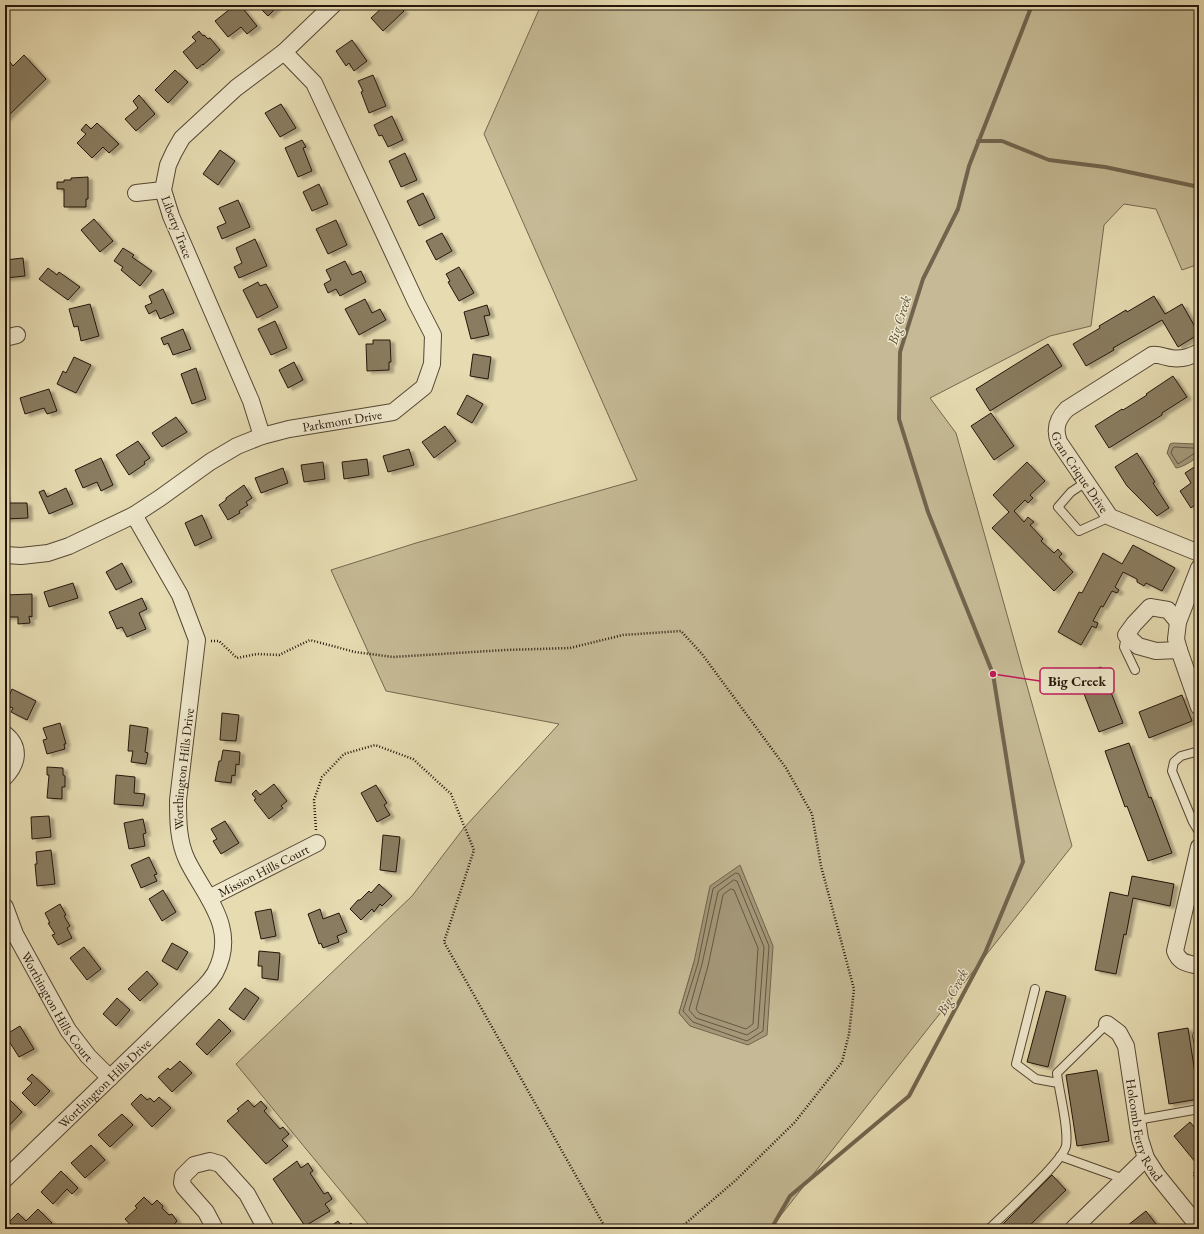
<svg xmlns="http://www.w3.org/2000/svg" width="1204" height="1234" viewBox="0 0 1204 1234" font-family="'EB Garamond',serif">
  <defs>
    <filter id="shadow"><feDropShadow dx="4.5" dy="2.5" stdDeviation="1" flood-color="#0004"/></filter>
  </defs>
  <rect width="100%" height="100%" fill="#e6dbb1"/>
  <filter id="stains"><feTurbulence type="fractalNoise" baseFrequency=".005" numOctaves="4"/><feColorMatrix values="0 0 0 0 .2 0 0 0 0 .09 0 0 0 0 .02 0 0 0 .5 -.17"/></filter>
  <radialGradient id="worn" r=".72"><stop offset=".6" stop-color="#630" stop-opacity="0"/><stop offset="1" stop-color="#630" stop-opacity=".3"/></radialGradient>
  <path fill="#c5ba95" stroke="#756850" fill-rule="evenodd" d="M541 5H1199V264L1182 270 1156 209 1124 204 1104 225 1091 326 1050 336 930 398 956 433 1072 846 770 1229H372L236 1064 412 896 463 829 559 724 386 691 331 570 416 543 637 480 484 134ZM694 962 690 1026 679 1013Z"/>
  <path fill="#a49879" stroke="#71644d" d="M1173 443 1195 444 1198 445C1199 448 1199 452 1198 455 1197 459 1181 468 1176 468L1167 453 1170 444Z
    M740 865 773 946 767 1035 748 1045 690 1026 679 1013 694 962 710 886Z"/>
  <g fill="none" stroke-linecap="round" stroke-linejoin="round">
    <path stroke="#645742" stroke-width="1" d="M1175 447 1193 448 1197 449 1198 451 1178 464 1171 453 1173 448Z
      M736 873 739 874 769 946 763 1031 747 1041 693 1022 683 1011 698 963 713 889Z
      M734 880 737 881 764 947 758 1028 747 1035 696 1018 689 1010 702 964 718 892Z
      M731 889 734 890 758 948 753 1024 746 1029 699 1013 696 1009 708 966 723 895Z"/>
    <path stroke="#71644d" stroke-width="4" d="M978 141H1002L1049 160 1105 167 1199 187
      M771 1229 790 1196 909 1096 985 953 1023 862 993 674 928 512 899 419 900 352 923 279 958 209 969 166 1032 5"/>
  </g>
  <path fill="#897c61" stroke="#25160b" filter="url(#shadow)" d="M235 5H240L257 26 247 34 241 27 228 37 215 21Z
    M257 5H279L268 16Z
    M385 5H398L404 11 383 31 371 18Z
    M199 31 203 36 204 35 208 39 210 38 220 50 203 65V64L197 69 183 52 196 41 192 37Z
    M352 40 367 61 354 71 349 63 346 66 336 51Z
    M24 55 46 79 5 119V72L6 71 5 67 10 62 13 66Z
    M175 70 188 82 168 103 155 90Z
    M373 75 386 106 369 113 361 92 363 91 358 81Z
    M139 95 155 114 136 131 125 119 138 108 133 101Z
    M281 104 296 128 280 137 265 113Z
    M392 116 403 140 388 147 382 135 379 136 374 125Z
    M97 123 119 144 109 153 103 147 92 158 77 143 86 134 81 130 86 124 91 129Z
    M302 140 306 147 303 148 312 171 298 177 285 148Z
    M220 150 235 161 218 185 203 174Z
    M405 153 417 180 401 187 389 161Z
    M88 177V199H86V207H64V189H57V182H64V180H71V178Z
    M319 184 328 204 312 211 303 192Z
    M423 193 435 218 419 226 407 201Z
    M238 200 250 227 222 239 217 227 226 223 219 208Z
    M94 219 113 241 100 252 81 230Z
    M336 220 347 245 328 254 316 229Z
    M442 233 452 251 436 260 426 241Z
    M255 239 267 266 239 278 234 267 242 263 236 248Z
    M123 248 134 255 132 257 152 271 140 286 121 270 123 267 114 261Z
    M23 258 25 276 5 278V260Z
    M345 261 352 275 361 271 366 282 340 296 336 289 328 293 324 284 331 280 326 270Z
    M459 267 474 293 459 301 448 282 450 281 446 274Z
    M48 268 57 275 59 272 80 287 68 300 39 279Z
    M258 282 260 286 266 284 278 307 257 318 243 290Z
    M163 289 174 313 160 319 156 310 149 314 145 306 152 303 149 296Z
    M1154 296 1165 314 1182 304 1199 334 1178 347 1162 320 1113 348 1114 350 1086 366 1073 344 1100 328 1099 326 1126 310 1127 312Z
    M365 299 372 313 380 309 386 320 359 335 345 309Z
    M90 304 99 336 81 341 78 326 74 327 69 309Z
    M487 305 490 315 484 316 489 335 471 339 464 312Z
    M275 321 287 348 271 355 258 329Z
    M183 329 191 349 173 355 168 343 164 345 161 338Z
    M373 340H390L391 362H389V370L367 371 366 344H373Z
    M1048 344 1062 366 990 411 976 389Z
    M473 354 491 357 488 379 470 376Z
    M74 357 91 365 76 393 57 384 63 371 66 373Z
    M294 362 303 380 288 388 279 370Z
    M196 368 206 399 192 404 181 374Z
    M1173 376 1187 397 1162 413V415L1109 448 1095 426 1122 409 1123 410 1147 395 1146 394Z
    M49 389 57 411 47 414 44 408 25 414 20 398Z
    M467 395 483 404 472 423 457 414Z
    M991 413 1014 446 994 460 971 426Z
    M176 417 187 432 162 447 152 433Z
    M445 426 456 441 434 458 422 442Z
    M138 441 150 458 144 462 145 464 129 475 116 455Z
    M409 449 414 465 388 472 383 456Z
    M1137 453 1155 482 1153 483 1169 508 1157 516 1127 486 1115 467Z
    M101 458 113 485 101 491 97 482 83 488 75 470Z
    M367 459 369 475 344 479 342 462Z
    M323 462 325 479 304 482 301 465Z
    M1027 462 1045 481 1030 495 1033 498 1028 503 1025 500 1014 511 1024 522 1028 517 1034 522 1030 525 1043 539 1041 541 1054 553 1058 549 1062 554 1059 557 1073 572 1054 591 992 528 1009 512 993 495Z
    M1199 464V502L1191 508 1180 491 1191 483 1185 473Z
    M283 468 288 483 261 493 255 478Z
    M244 485 252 498 246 502 248 505 239 511 240 513 228 520 219 505 226 500V498Z
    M66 488 73 504 49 514 39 492 44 490 47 497Z
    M5 495V503H27L28 518 5 519Z
    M202 515 212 538 195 546 185 523Z
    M1133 545 1175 568 1162 591 1146 583 1144 586 1137 582V579L1123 572 1115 587 1119 590 1117 593 1112 591 1103 607 1101 606 1093 621 1098 623 1096 628 1092 626 1081 645 1058 632 1079 592 1082 593 1103 553 1122 564Z
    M122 563 132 582 116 590 106 572Z
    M73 583 78 598 49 607 44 592Z
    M32 594V617L29 616 30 623 18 624V617H5V595Z
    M142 598 147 609 139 613 146 629 127 637 122 627 117 629 109 612Z
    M1101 667 1123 723 1099 732 1077 676Z
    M12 689 36 701 27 720 11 712 13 708 5 705Z
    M1182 695 1192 721 1149 738 1139 712Z
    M222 713 239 715 236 741 220 740Z
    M60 723 66 744H64L65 749 47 754 43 740 47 739 43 728Z
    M130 725 148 728 145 752 148 753 146 764 131 762 133 751H128Z
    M1129 743 1149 798 1151 797 1172 853 1148 861 1127 806 1125 807 1105 751Z
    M223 750 240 752 239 765 236 764 235 776 232 775 231 783 215 781 219 761H221Z
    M47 767 63 768V775L65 776V787H62V799L47 798 49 775H47Z
    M116 775 135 777 134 793 145 794 143 806 114 804Z
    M274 784 287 801 281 806 283 808 269 819 254 800 256 799 252 794 256 790 260 795Z
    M376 785 387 803 384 805 390 815 377 822 361 793Z
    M49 816 51 837 32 839 31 817Z
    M143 819 146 833 143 834 145 846 129 849 124 823Z
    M225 821 239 843 221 854 213 841 217 839 211 829Z
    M383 835 400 837 396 872 380 870Z
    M51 850 55 884 37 886 35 864H37L36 852Z
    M149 857 157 874 154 875 157 881 141 888 131 865Z
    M1132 876 1174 884 1170 906 1133 898 1126 935 1124 934 1116 974 1095 970 1110 892 1128 896Z
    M379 884 392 896 382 906 380 904 374 912 372 909 361 920 350 909 358 900H360L369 891 371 893Z
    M163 890 176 912 162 921 149 899Z
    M60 904 66 915 64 916 70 926 67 928 72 938 58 945 52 935 55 934 48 923H50L45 913Z
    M271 909 276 936 261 939 255 912Z
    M320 909 323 919 339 913 347 932 337 936 339 942 323 948 321 943 319 944 308 914Z
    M172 943 188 952 177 970 162 961Z
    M84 947 101 969 87 980 70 958Z
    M259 951 280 953 278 980 262 978V966H258Z
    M147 971 158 984 140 1001 128 989Z
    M245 988 259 998 244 1020 229 1009Z
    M1046 991 1066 996 1048 1067 1027 1062Z
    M117 998 130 1010 116 1026 103 1014Z
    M219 1019 231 1031 207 1055 196 1044Z
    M20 1026 34 1049 19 1057 5 1035Z
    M1188 1028 1199 1099 1169 1104 1158 1033Z
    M180 1061 192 1073 172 1092 158 1077 168 1068 170 1070Z
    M1097 1070 1109 1141 1077 1146 1066 1075Z
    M32 1074 50 1091 35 1106 22 1093 32 1083 27 1079Z
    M141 1094 147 1100 150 1098 154 1102 159 1097 171 1108 152 1127 131 1104Z
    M9 1099 22 1112 5 1130V1104Z
    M248 1100 254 1107 261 1101 267 1108 264 1111 280 1129 283 1127 289 1134 282 1140 288 1146 266 1164 227 1121 239 1111 237 1109Z
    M122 1114 133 1125 110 1147 98 1135Z
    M1190 1122 1199 1133V1160L1196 1163 1174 1136Z
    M91 1145 105 1160 85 1178 71 1163Z
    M297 1161 301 1168 308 1163 313 1171 310 1173 324 1194 328 1192 332 1199 325 1204 330 1211 305 1226 273 1179Z
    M61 1171 78 1188 72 1194 67 1189 53 1204 41 1192Z
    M1052 1175 1066 1190 1026 1229H1004L1001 1226Z
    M144 1197 152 1205 157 1200 163 1206 162 1208 169 1215 172 1214 177 1221 172 1227 174 1229H134L125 1219 137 1208 135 1206Z
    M38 1209 52 1223 46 1229H16L9 1222 18 1213 26 1221Z
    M1146 1211 1160 1229H1123Z
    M338 1221 343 1228 351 1223 356 1229H327Z"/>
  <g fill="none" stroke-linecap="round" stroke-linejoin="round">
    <g stroke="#554734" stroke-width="10">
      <path id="service" d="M1086 482 1071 492 1058 507 1079 531 1110 517
        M1126 635 1124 647 1135 670
        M1199 751 1181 756 1174 762 1172 771 1193 822 1199 832
        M1035 989 1016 1064 1036 1079 1058 1083
        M1197 1036 1199 1044
        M1137 1120 1199 1109
        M1060 1156 1124 1179
        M989 1229C1004 1214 1062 1163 1066 1146 1069 1127 1059 1093 1057 1073L1107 1024"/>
    </g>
    <g stroke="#554734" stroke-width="18">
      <g id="minor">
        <path d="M136 193 163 190"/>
        <path d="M5 338 17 335"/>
        <path id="s1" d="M1199 352C1190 357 1181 360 1171 358 1164 357 1159 354 1152 355L1067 409C1057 419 1054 429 1059 442L1110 517 1199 553"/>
        <path d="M262 436 251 401 171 216 163 190 168 165 174 152 182 138 236 88 284 52 333 5"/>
        <path id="s2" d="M5 555 21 556 48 553 69 546 134 515 160 498 210 462 237 446 262 436 289 429 393 412 424 387 432 364 433 335 416 302 314 83 284 52"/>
        <path d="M1199 568 1178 622 1176 639 1179 650 1199 707"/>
        <path d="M1178 622 1168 610 1150 607 1134 624 1126 635 1138 646 1156 651 1179 650"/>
        <path d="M5 734C21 747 18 763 5 777"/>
        <path d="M1199 847 1175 951C1179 963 1187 963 1199 966"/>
        <path id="s3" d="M209 898 317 843"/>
        <path id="s4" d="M5 907 15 934 68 1030 88 1056 110 1078"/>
        <path id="s5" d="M1107 1024 1119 1033 1126 1046 1140 1139 1146 1158 1157 1175 1199 1227"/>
        <path id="s6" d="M5 1179 204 987C208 983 212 978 215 973 239 928 205 897 187 860 178 841 178 820 178 800L197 640 180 595 134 515"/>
        <path d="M215 1229 206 1212 184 1187 182 1183 183 1176 194 1165 210 1161 220 1164 247 1194 266 1229"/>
        <path d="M1073 1229 1146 1158"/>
      </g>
    </g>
    <path stroke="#25160b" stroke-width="2.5" stroke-dasharray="1 2" stroke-linecap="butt" d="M211 641H219L237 658 257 654 279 655 310 640 355 652 393 657 505 650 570 648 623 635 681 631 702 654 786 768 812 814 821 866 854 989 849 1034 842 1062 795 1122 736 1180 679 1229
      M316 830 314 800 322 777 344 754 375 745 413 759 451 794 474 850 444 942 606 1229
      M1199 1169 1193 1174 1199 1181"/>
    <use href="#service" stroke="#efe8cc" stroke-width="8"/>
    <use href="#minor" stroke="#efe8cc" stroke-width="16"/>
  </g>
  <g text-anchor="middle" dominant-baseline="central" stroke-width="3" stroke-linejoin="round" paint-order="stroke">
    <g font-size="13" fill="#25160b" stroke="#efe8cc">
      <text transform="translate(177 227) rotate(69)">Liberty Trace</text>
      <text stroke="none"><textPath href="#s2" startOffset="370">Parkmont Drive</textPath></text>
      <text stroke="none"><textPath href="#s1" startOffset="222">Gran Crique Drive</textPath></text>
      <text stroke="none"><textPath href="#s6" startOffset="510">Worthington Hills Drive</textPath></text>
      <text stroke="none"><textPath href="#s3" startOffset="61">Mission Hills Court</textPath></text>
      <text stroke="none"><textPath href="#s4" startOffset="113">Worthington Hills Court</textPath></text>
      <text stroke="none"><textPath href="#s6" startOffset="138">Worthington Hills Drive</textPath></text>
      <text stroke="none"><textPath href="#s5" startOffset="116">Holcomb Ferry Road</textPath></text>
    </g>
    <g font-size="14" font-style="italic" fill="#584a37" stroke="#efe8cc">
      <text transform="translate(899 320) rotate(-73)">Big Creek</text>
      <text transform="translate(952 992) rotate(-62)">Big Creek</text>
    </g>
  </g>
  <path fill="none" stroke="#c2185b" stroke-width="1.5" d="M993 674L1040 681"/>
  <circle fill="#c2185b" stroke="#efe8cc" stroke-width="1.5" cx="993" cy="674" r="4"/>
  <rect fill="#efe8cc" stroke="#c2185b" stroke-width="1.5" x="1040" y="668" width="74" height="26" rx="4"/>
  <g font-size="14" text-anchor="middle" font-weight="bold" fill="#25160b">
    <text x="1077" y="686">Big Creek</text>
  </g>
  <rect width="1204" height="1234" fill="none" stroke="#e6dbb1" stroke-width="20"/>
  <rect x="6" y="6" width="1192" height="1222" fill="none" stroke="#25160b" stroke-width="2"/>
  <rect x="10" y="10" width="1184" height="1214" fill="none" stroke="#25160b"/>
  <rect width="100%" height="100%" filter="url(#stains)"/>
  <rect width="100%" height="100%" fill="url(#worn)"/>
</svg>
